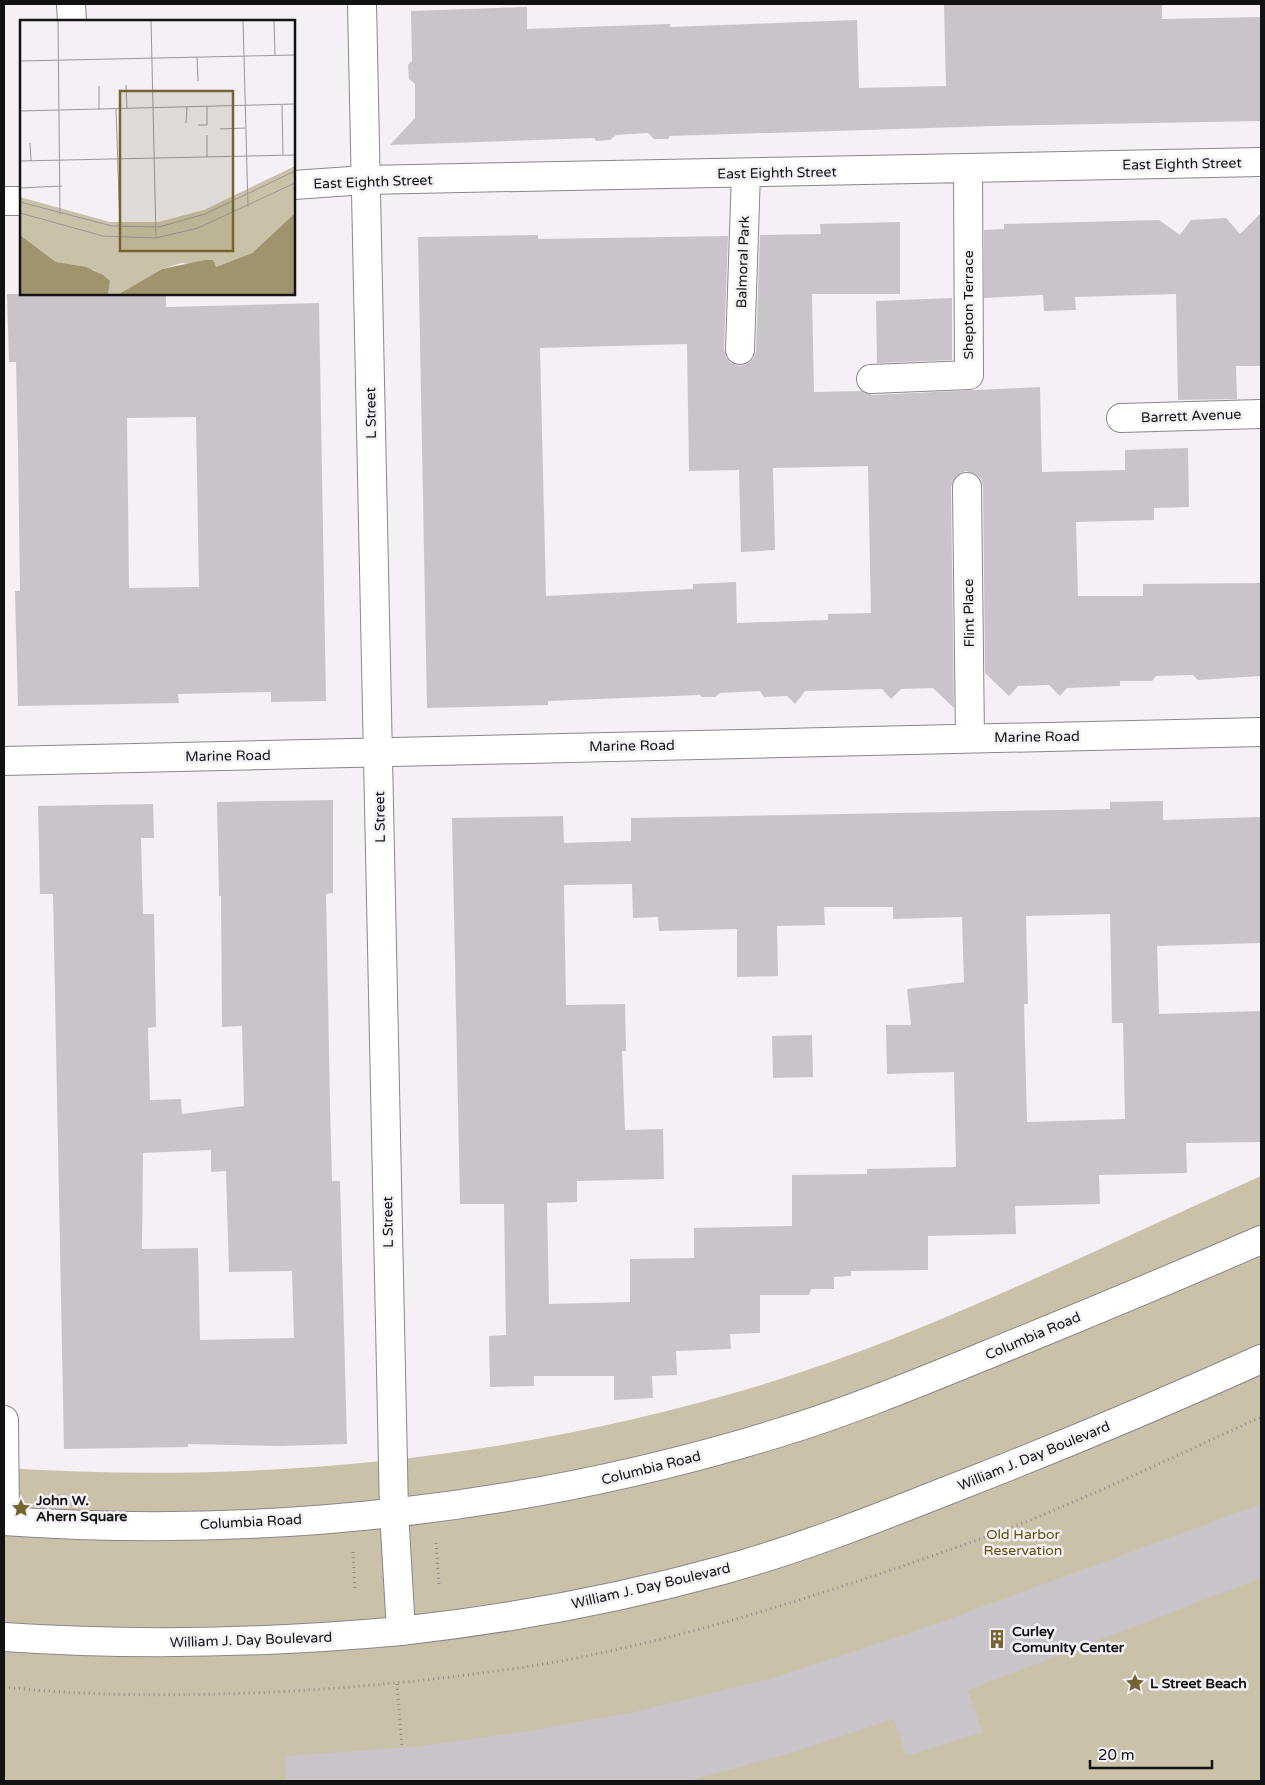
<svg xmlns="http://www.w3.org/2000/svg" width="1265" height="1785" viewBox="0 0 1265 1785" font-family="'Varela Round',sans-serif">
  <rect width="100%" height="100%" fill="#f4f0f6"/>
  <path fill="#cac2a8" d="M1261 1176V1781H4V1468C258 1484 513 1460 758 1386 932 1333 1095 1249 1261 1176Z"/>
  <path fill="#c8c4c9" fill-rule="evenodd" d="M944 4H1162V19L1261 17V121L993 126 670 136 668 139H654L648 133 616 135 610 140 596 141 594 138 390 145 415 118V84L409 79 408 65 412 61 411 11 527 7V29L670 24V27L857 20 859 88 946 86Z
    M1261 213V366H1236L1237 399 1178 400 1176 294 1075 297 1076 310 1044 311 1043 295 984 298V230L1004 229V224L1159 220 1180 235 1191 220 1226 218 1240 234Z
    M900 222V294H812L814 392 862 391 872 395 1040 387 1042 472 1125 470V450L1188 448 1189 507 1154 508V520L1076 522 1078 596H1143V584L1261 583V676L1198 680 1193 675 1156 676 1152 681H1120V686L1067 688 1060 696 1049 685 1018 686 1009 696 985 673 983 487 981 479 975 474 966 471 959 474 954 479 951 487 954 708 933 688 901 689 891 699 882 689 805 691 795 704 787 696 764 697 760 691 720 693 715 697H702L700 695 548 701V705L427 708 418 237 538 235V239L728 236 724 349 726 357 731 363 740 366 747 364 753 359 756 351 760 235 821 234 820 224ZM687 344 689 471 739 470 741 552 775 550 773 468 868 466 871 613 828 614V620L737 623 736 582 693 584V589L546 596 540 348Z
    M7 294H166V307L319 303 326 701 271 702V692L178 694 179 703 18 706 15 591H20L18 450 16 362H9ZM196 417 199 587 129 588 127 418Z
    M952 298V360L877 363 876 301Z
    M333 800V893L326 894 330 1104 332 1181H340L347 1444 280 1446 188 1444V1447L64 1449 53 894H40L38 806 153 804 154 838H141L143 914H154L156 1027 148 1028 150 1100 181 1099 182 1114 244 1106 242 1026 222 1027 221 896H219L217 802ZM211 1150V1172L226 1171 229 1272 292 1271 294 1338 200 1340 198 1248 142 1249 143 1153Z
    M1163 801V820L1261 817V943L1157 946 1159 1014 1261 1011V1142L1186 1143 1187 1173 1099 1175 1100 1204 1015 1206 1016 1234 928 1236V1270L851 1271V1276L834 1277V1289H811L809 1295H760V1333L730 1334 731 1349 676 1351 677 1375 652 1376 653 1398 614 1400V1376H534V1386L490 1387 489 1336 506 1335 504 1204H460L452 818 563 816 564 843 631 841V818L1110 809V802ZM632 884 633 918 658 917 659 931 737 929V977L778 976 777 926 825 925 824 907H893V919L962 917 964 982 907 989 911 1025H886L887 1074 954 1072 956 1167 867 1169V1174L792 1175V1226L694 1228V1258L630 1259V1302L549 1304 547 1203 577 1202V1181L664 1179 663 1129 625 1130 622 1051H626L625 1004 566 1005 564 885ZM1110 914 1112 1023H1123L1125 1119 1027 1122 1024 1004H1028L1026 916Z
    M812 1035 813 1077 773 1078 772 1036Z
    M1261 1504V1578L968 1690 982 1732 906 1756 894 1719 794 1752 688 1781H286L285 1756 413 1747 522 1732 630 1713 772 1678 911 1633Z"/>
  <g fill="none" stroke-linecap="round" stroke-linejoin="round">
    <g stroke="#8a868b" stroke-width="30">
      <path id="minor" d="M71 4 72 21
        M294 185 365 180 1261 162
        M4 201H21
        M740 350 746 173
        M871 379 969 375 968 169
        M1121 418 1261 414
        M967 487 970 738
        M4 761 1261 732
        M4 1420 5 1521"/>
    </g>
    <g stroke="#8a868b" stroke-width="30">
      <path id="secondary" d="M4 1521C263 1539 527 1510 775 1434 848 1412 918 1383 989 1354 1080 1317 1171 1279 1261 1240
        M401 1631C509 1619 618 1599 723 1570 799 1549 873 1520 946 1491 1052 1450 1157 1406 1261 1359"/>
    </g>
    <g stroke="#8a868b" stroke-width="30">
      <path id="primary" d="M4 1637C137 1646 268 1643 401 1631L394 1512 362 4"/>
    </g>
    <path stroke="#8e8b90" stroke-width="3" stroke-dasharray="1 4" stroke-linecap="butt" d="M436 1543 439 1585
      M353 1552 355 1592
      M397 1684 402 1747
      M4 1687C86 1696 169 1696 252 1693 346 1689 439 1680 532 1666 640 1648 746 1618 849 1584 909 1564 969 1544 1028 1521 1107 1489 1184 1452 1261 1417"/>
    <use href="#minor" stroke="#fff" stroke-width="28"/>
    <use href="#secondary" stroke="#fff" stroke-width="28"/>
    <use href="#primary" stroke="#fff" stroke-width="28"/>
  </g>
  <defs>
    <g id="sight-bare" transform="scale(1.5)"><path d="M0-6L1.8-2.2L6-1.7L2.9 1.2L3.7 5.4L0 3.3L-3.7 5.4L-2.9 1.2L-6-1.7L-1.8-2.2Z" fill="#746432" stroke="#f4f0f6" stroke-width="2.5" paint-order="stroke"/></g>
    <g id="building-bare" transform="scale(1.5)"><path d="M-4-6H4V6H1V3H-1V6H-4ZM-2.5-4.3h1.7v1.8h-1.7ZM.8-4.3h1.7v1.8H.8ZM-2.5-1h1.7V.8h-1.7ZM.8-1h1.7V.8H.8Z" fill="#746432" stroke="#f4f0f6" stroke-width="2.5" paint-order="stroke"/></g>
  </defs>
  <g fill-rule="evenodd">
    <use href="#sight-bare" x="21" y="1508"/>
    <use href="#building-bare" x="997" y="1639"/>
    <use href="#sight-bare" x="1135" y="1683"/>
  </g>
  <g text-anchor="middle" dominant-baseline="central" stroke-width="5" stroke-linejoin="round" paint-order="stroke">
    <g font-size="14" fill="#121113" stroke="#f4f0f6">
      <text transform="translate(1182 164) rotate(-1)">East Eighth Street</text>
      <text transform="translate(777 173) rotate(-1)">East Eighth Street</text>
      <text transform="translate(373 182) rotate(-2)">East Eighth Street</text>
      <text transform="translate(743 262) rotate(-88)">Balmoral Park</text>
      <text transform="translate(968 305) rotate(-90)">Shepton Terrace</text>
      <text transform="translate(371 413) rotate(-91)">L Street</text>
      <text transform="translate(1191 416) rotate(-2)">Barrett Avenue</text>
      <text transform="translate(969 613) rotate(-91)">Flint Place</text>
      <text transform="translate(1037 737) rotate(-1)">Marine Road</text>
      <text transform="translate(632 746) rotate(-1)">Marine Road</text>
      <text transform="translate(228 756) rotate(-1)">Marine Road</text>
      <text transform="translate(380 817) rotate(-91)">L Street</text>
      <text transform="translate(388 1222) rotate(-91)">L Street</text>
      <text transform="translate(1033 1336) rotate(-23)">Columbia Road</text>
      <text transform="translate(1034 1456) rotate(-22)">William J. Day Boulevard</text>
      <text transform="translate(651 1468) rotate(-14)">Columbia Road</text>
      <text transform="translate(251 1522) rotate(-3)">Columbia Road</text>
      <text transform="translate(651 1586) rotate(-13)">William J. Day Boulevard</text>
      <text transform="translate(251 1640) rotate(-2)">William J. Day Boulevard</text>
    </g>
    <g font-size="14" font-weight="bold" fill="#121113" stroke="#f4f0f6" text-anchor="start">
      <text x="36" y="1500">John W.<tspan x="36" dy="16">Ahern Square</tspan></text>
      <text x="1012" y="1631">Curley<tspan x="1012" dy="16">Comunity Center</tspan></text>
      <text x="1150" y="1683">L Street Beach</text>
    </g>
    <g font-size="14" fill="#614f09" stroke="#f4f0f6">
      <text x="1023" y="1534">Old Harbor<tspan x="1023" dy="16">Reservation</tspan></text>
    </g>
  </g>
  <g transform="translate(20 20)">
    <rect width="275" height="275" fill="#f4f0f6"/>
    <path d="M275 146V193L232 233 196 247 162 243 142 249 97 275H88L90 261 74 250 36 242 0 215V177L90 202H138L184 190Z" fill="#cac2a8"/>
    <path d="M275 193V275H97L142 249 185 240H193L196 247 232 233ZM0 215 36 242 66 247 83 255 90 261 88 275H0Z" fill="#a0946e"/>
    <path fill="none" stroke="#9a979b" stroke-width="1" d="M38 0 40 195M131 0 136 218M223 0 228 187M254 0 255 35M177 37 178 61M0 41 275 35M106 65 107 89M79 66V90M262 85 263 136M96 89 100 208M0 91 275 84M166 103 167 87M178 105H187V86M200 109 225 108M187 115V137M10 123 11 141M0 141 275 135M0 168 42 166M0 182 92 206 139 207 185 194 275 151M0 193 83 216 136 218 178 208 275 163"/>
    <path fill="#746432" fill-opacity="0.15" stroke="#746432" stroke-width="2.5" d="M100 71H213V231H100Z"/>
    <rect width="275" height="275" fill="none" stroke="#121113" stroke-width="2.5"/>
  </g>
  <rect width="1265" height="1785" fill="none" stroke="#121113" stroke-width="10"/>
  <path d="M1090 1760v8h122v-8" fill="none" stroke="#121113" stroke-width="2.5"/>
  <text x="1098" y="1760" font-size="15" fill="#121113" stroke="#f4f0f6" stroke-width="4" paint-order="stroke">20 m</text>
</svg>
